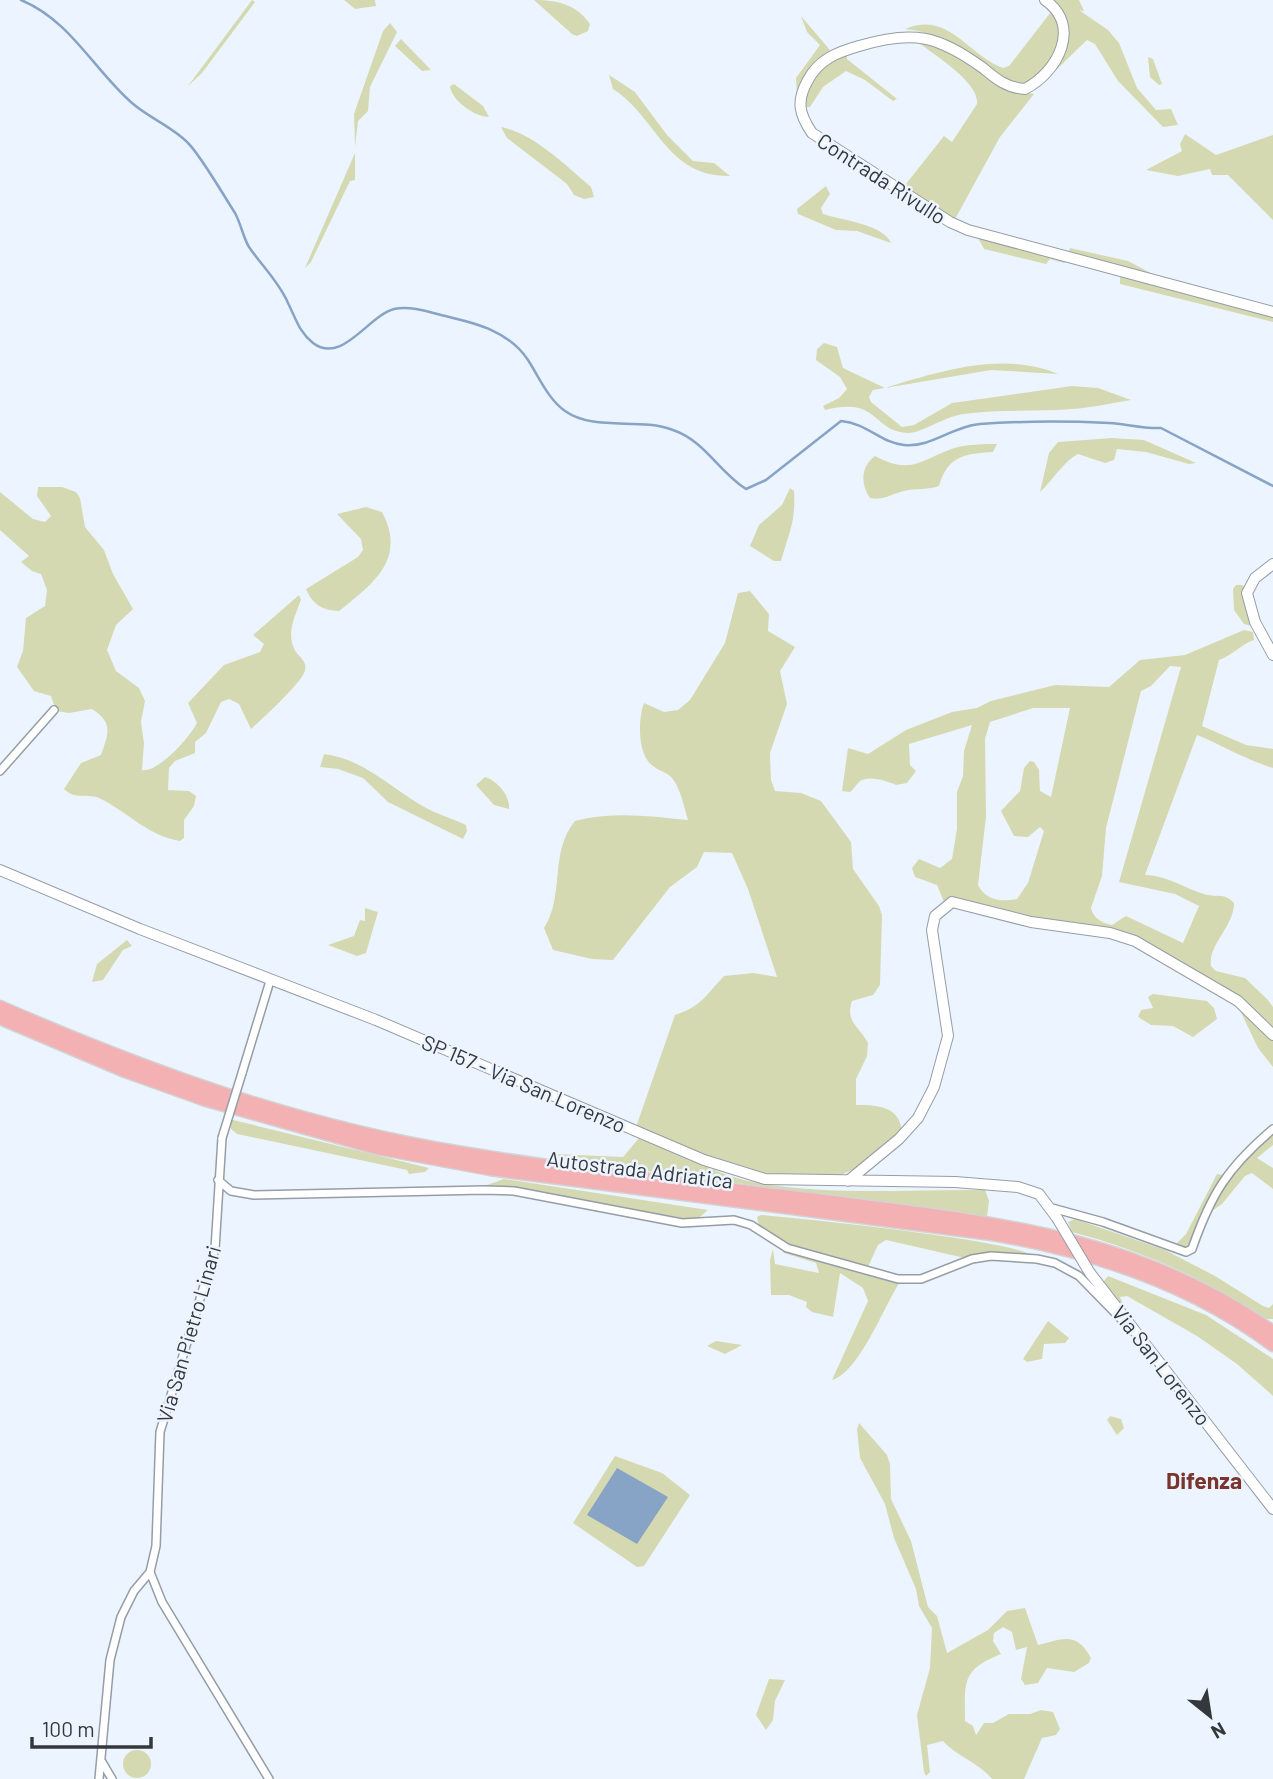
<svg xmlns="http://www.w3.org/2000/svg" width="1273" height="1779" viewBox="0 0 1273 1779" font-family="Barlow,sans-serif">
  <rect width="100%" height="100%" fill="#ecf5ff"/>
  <path fill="#d5d9b1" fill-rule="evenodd" d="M252 0 255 2 202 73 188 86Z
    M344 0H375L376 6 355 9Z
    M534 0C557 0 576 4 590 24L588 31 577 36 572 34Z
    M1050 0H1079L1084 11 1079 10 1108 30 1119 43 1137 88 1156 110 1171 109 1178 125 1163 127 1118 81 1095 44 1087 40 1055 71C1073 42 1069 26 1050 0Z
    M1051 12C1073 39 1048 68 1026 86L1012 84C979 62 946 33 905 29 948 10 968 55 1003 68L1009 66Z
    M801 16 830 50 797 96 796 78 820 45 807 32Z
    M390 23 397 32 370 87 368 111 358 121 355 147 354 114 383 31Z
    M912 38 941 46 1006 89 1034 94 1000 137 954 221 902 189 944 136 952 142 977 104C980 82 930 52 912 38Z
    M401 39 431 70 422 71 395 46Z
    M847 53V59L897 99 893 101 865 80 846 71 823 87 810 107H803C809 76 820 67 847 53Z
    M1148 57 1153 59 1162 84 1159 85 1150 77Z
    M609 75 635 92 667 135 693 161 714 163 730 176C666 177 657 117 613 89Z
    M454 84 483 106 489 117C475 117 451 100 450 86Z
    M501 127C534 134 564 164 591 187L594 197 584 199 574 195 567 184 507 138Z
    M1185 134 1216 155 1273 135V220L1228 175H1212L1210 169 1178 176 1146 170 1182 151 1180 144Z
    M355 153V180L350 181 311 262 305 268Z
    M826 186 830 194 821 208 823 214C841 220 883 224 891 243L857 231 836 230 798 214 797 209Z
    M977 236 1068 261 1064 263 1050 259 1046 264 984 249Z
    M1070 248 1128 261 1162 279 1068 254Z
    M1120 276 1269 315 1273 317V322L1120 284Z
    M824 343 837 347 843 368 885 388C941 371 1003 351 1058 374L991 370 873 390 869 397 871 402 902 427 914 425 952 403 1072 386 1098 388 1131 400C1111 403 1091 408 1072 409 1036 412 1000 409 964 414 945 416 920 434 908 433 872 432 880 396 825 410L823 406 839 398 847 389 840 377 816 360 817 349Z
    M1112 438 1144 440 1196 463 1189 464 1146 452 1117 449 1114 460 1105 463 1078 454C1064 461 1052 481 1040 492L1049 453 1058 442Z
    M997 444 993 452C965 454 948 455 939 486 929 490 916 488 904 491 891 494 883 501 870 498 860 484 861 466 875 456 914 477 923 457 958 447 971 444 984 444 997 444Z
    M38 487H62L76 492 80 498 85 527 104 550 113 574 133 609 116 625 107 650 116 671 139 688 145 701 141 722 144 743 142 770C158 773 190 737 197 723L188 703 224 665 260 652 264 644 253 635 299 595 301 600C295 616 285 635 296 652 300 658 307 661 305 670 304 681 261 720 251 729L239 704 229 699 221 702 206 733 195 742V753L175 761 169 768 168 790 189 791 196 796 194 806 184 820V838L180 841C148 836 129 813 101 799 88 792 76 801 64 789L81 763 101 755C109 732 113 723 92 709L69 713 56 711 51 696 34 691 17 667 23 651 26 618 45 606 47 590 41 574 32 571 21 562 29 556 0 530V492L33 519 45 522 51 516 37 496Z
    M790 488 794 491C796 522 789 532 781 561H774L750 546 759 525 782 505Z
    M366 507 382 512C407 559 373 584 339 611 322 610 313 605 306 589L358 557 363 550 361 539 337 514Z
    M1236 585H1242L1246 588 1252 626 1244 624 1234 610 1233 589Z
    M750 591 769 614 768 631 795 647 780 671 787 704 770 753 771 780 775 791 801 793 821 801 851 842 853 869 879 906 882 915 880 985 873 995 852 1001C845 1022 859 1026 868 1043L867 1056 856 1079V1105C878 1105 899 1106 902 1131L859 1167 836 1177 755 1173 708 1158 636 1127 675 1015C702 1006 705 996 724 976L753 973 777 977 748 889 732 853 704 852 697 867 670 887 613 960 592 959 553 950 544 928C565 896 549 852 575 821 612 811 650 816 688 820 684 807 681 789 672 778 667 772 659 771 653 766 637 755 638 719 644 703L664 712 678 710 690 700 725 643 738 593Z
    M1244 630 1253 632 1254 640C1240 645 1233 655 1219 660L1202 726 1246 745 1273 749V768C1246 760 1224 746 1197 735L1145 875C1166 875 1184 888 1204 894 1215 898 1224 892 1234 903 1234 927 1208 944 1211 966L1216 971 1245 978 1267 999 1273 1007V1030C1171 930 1077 926 944 902L937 885 915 877 912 868 919 859 940 868 952 859 957 829V792L963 776 964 751 972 725 909 744 910 765 916 771 907 783 896 785C886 781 867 774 858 783 855 786 853 790 850 792L842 791 848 748 868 754 906 730 952 712 977 708 991 701 1055 685 1109 687 1140 660 1185 655ZM1170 666 1181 667 1119 882 1175 894 1199 906 1183 943 1126 916 1112 925C1102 923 1093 918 1091 908L1102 876 1106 828 1141 691 1151 686ZM1033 708H1070L1051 797 1040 791 1039 770 1034 762 1030 761 1024 768 1020 791 1001 811 1014 836 1028 837 1040 827 1044 831 1028 883 1017 899C1002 902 986 901 978 885L986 817 985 739 990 722Z
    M324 754C366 759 396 793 430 810 442 816 454 819 466 825L467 831 463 839 388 802 363 778 338 769 320 767Z
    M485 777C497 780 511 797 509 809L494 805 476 785Z
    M365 908 378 912 366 953 357 956 328 945 354 936 360 920 365 921Z
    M127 940 132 946 123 950 103 980 92 982 97 964Z
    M1153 994 1207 1001 1214 1008 1217 1019 1193 1037 1173 1026 1151 1025 1138 1017 1141 1010 1153 1008 1148 997Z
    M1238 1006 1273 1036V1067L1258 1048Z
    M229 1119 429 1168 425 1172 409 1174 407 1170 237 1134 231 1129Z
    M1273 1131V1145L1257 1158 1273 1168V1189L1252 1173 1245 1176 1222 1204 1206 1215 1237 1164Z
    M640 1137C672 1150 712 1172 744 1180 819 1197 908 1189 985 1190L989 1201 987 1217 551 1158 555 1154 623 1157Z
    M1217 1174 1224 1175 1210 1195 1188 1249 1182 1250 1108 1223H1121L1174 1246 1186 1234Z
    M504 1179 708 1210 694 1222 485 1189 484 1186Z
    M761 1215C795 1218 1026 1241 1036 1258L969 1259 886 1240 878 1245 868 1267C844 1257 759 1249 757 1217Z
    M1075 1219 1165 1250 1215 1276 1263 1306 1269 1308 1273 1304V1319H1266C1206 1279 1141 1250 1072 1232L1068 1222Z
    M779 1245 900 1282C884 1306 859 1373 832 1380L868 1301 863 1288 840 1273 833 1317 812 1312 806 1307 807 1302 789 1295H771L770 1260 773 1249 775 1264 819 1273 816 1263 784 1253Z
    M1108 1276 1206 1315 1273 1359V1396L1237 1364 1197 1336 1127 1296 1120 1297 1126 1309C1117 1303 1107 1292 1104 1281Z
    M1048 1321 1069 1338 1065 1343 1044 1344 1042 1359 1027 1362 1023 1359Z
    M716 1341 742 1345 725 1354 707 1346Z
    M1110 1416 1121 1419 1124 1428 1117 1435 1107 1420Z
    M859 1423 887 1455 890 1464 891 1499 911 1541 928 1607 937 1616 947 1653 988 1630 1007 1611 1025 1608 1038 1645C1061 1640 1076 1630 1091 1658L1089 1663 1074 1672 1047 1668 1038 1683 1025 1685 1021 1679 1027 1647 1016 1650 1012 1632 1003 1627 994 1633 993 1641 1001 1654C961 1670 965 1682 965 1721L973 1726 976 1735 984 1723H993L1009 1714H1030L1041 1710 1053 1712 1060 1729 1056 1735 1042 1738 1024 1779H992C978 1762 956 1756 943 1741L927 1745 930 1772 926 1776 924 1772 917 1715 930 1668 932 1628 919 1606 916 1589 894 1538 885 1504 860 1458 857 1429Z
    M615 1456 662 1473 690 1495 644 1566 637 1567 573 1523Z
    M769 1679 785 1680 775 1701 773 1720 766 1730 756 1715Z
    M123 1764a14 14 0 1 1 28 0a14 14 0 1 1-28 0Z"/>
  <path fill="#87a3c5" d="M617 1468 668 1497 637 1544 587 1515Z"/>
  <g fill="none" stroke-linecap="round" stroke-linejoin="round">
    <path stroke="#87a3c5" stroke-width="2.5" d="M21 0C70 20 94 70 132 103 149 118 173 127 188 143 201 156 224 196 235 213 241 224 243 237 249 247 262 266 279 282 288 303 296 319 299 332 313 343 342 365 368 316 394 309 410 306 426 311 441 315 474 323 508 330 528 360 539 377 548 399 565 411 595 432 639 417 673 430 705 441 718 471 746 489L766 480 841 421C867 423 881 443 904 445 931 448 953 426 980 424 1023 421 1066 421 1109 423 1127 424 1143 429 1161 428L1273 486"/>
    <g stroke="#959da6" stroke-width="10">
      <path id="street" d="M0 771 54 710
        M242 1073 270 981
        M218 1180 231 1191 254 1195 484 1190 514 1191 682 1223 734 1220 751 1225 787 1248 898 1279H921L972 1259 991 1256 1037 1259 1055 1263 1079 1276 1122 1320
        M1052 1208 1103 1222 1186 1252 1192 1249C1211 1194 1228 1167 1273 1129
        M150 1572 162 1602 269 1779
        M102 1762 112 1779
        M99 1779 110 1660 121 1617 134 1591 150 1572 156 1546 160 1432 215 1249 222 1138"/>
    </g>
    <g stroke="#959da6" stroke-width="12">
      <path id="secondary" d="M1045 0C1082 26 1058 72 1025 89 1007 88 996 79 983 68 937 35 913 30 859 46 838 52 819 59 808 80 796 101 799 114 812 133L950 222 968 230 1273 312
        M1273 564 1255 578 1247 593 1255 622 1273 655
        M0 870 140 929 376 1020 704 1160 765 1179 955 1182 1018 1187 1039 1194 1057 1218
        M848 1181 899 1139 918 1118 934 1087 948 1036 932 930 935 916 952 902 1031 922 1110 933 1135 941 1238 1001 1273 1035
        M1090 1273 1273 1509"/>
    </g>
    <g stroke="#d2d3d4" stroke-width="15">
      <path id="highway" d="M0 1007C149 1072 301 1127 462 1153 585 1173 708 1187 832 1202 994 1223 1135 1235 1273 1332
        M0 1018 125 1071 206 1100 377 1148 490 1169 992 1234C1093 1251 1190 1283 1273 1345"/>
    </g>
    <use href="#street" stroke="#fff" stroke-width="7"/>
    <use href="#secondary" stroke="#fff" stroke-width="10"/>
    <use href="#highway" stroke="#f3b1b3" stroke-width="12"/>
    <g stroke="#959da6" stroke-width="10" stroke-linecap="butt">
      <path id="street-bridge" d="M222 1138 242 1073"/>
    </g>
    <g stroke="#959da6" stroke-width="12" stroke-linecap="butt">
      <path id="secondary-bridge" d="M1057 1218 1090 1273"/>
    </g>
    <use href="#street-bridge" stroke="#fff" stroke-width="7"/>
    <use href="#secondary-bridge" stroke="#fff" stroke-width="10"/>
  </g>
  <g text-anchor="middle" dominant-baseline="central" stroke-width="5" stroke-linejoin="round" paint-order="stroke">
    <g font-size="21" fill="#34383c" stroke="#ecf5ff">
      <text transform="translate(882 178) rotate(33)">Contrada Rivullo</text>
      <text transform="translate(524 1083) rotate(23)">SP 157 - Via San Lorenzo</text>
      <text transform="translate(640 1169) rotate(7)">Autostrada Adriatica</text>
      <text transform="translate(188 1334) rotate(-74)">Via San Pietro Linari</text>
      <text transform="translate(1162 1365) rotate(52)">Via San Lorenzo</text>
    </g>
    <g font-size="23" font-weight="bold" fill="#7b342e" stroke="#ecf5ff">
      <text x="1204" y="1480">Difenza</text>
    </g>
  </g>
  <g transform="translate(1210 1716) rotate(150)" stroke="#ecf5ff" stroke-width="5" paint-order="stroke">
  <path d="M0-5L12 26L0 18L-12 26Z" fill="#34383c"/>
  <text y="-10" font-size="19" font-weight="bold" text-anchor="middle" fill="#34383c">N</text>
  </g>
  <path d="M32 1737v10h119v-10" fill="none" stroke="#34383c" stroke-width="3.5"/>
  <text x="42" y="1737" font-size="21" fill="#34383c" stroke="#ecf5ff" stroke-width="5" paint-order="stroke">100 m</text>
</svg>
